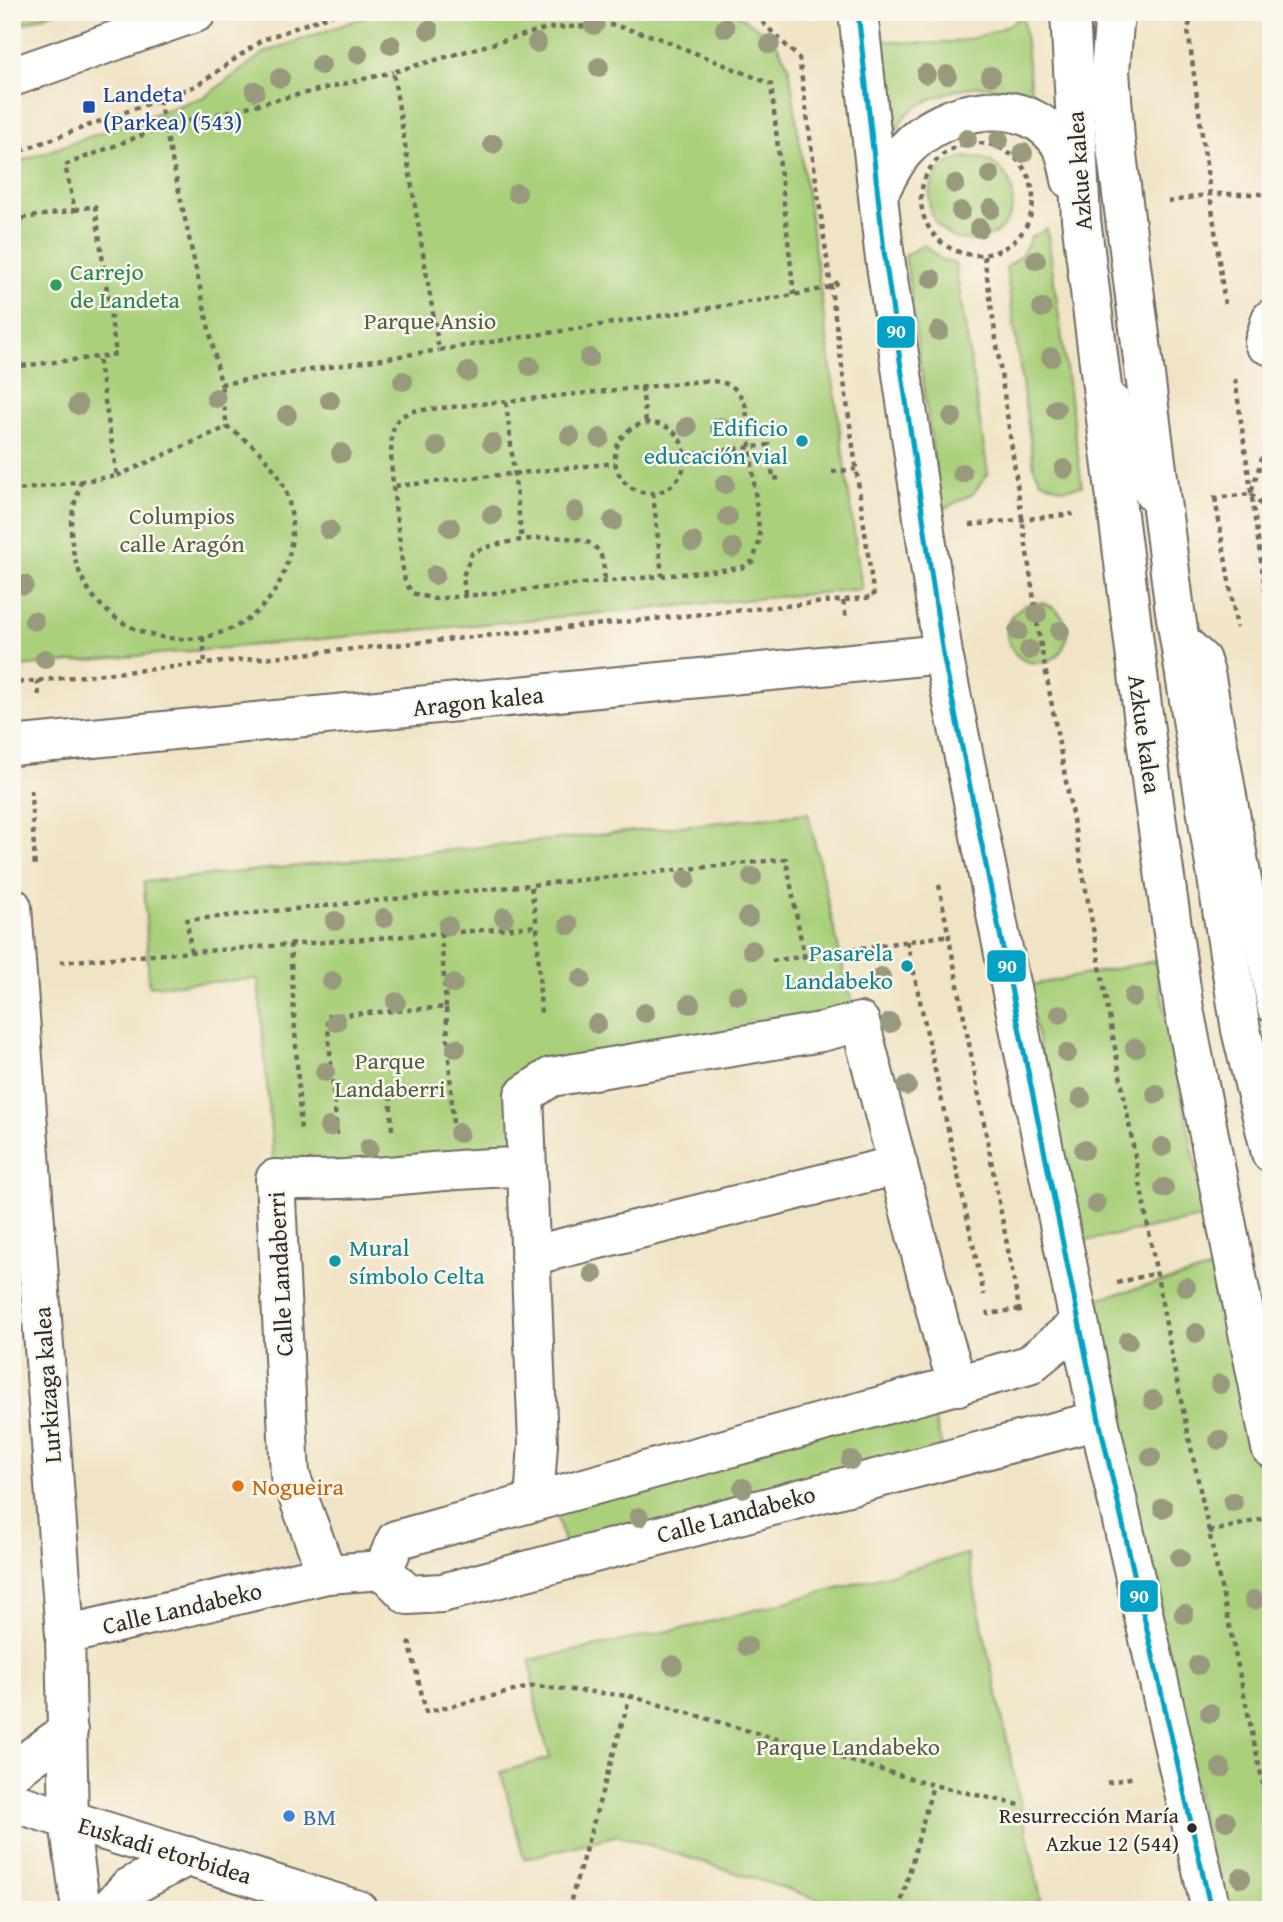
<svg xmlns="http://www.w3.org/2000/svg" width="1283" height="1922" viewBox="0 0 1283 1922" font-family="'Gentium Book Plus',serif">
  <rect width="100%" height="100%" fill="#fbf7ec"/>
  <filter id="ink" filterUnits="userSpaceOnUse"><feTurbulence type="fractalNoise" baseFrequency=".0143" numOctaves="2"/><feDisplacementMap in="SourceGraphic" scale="14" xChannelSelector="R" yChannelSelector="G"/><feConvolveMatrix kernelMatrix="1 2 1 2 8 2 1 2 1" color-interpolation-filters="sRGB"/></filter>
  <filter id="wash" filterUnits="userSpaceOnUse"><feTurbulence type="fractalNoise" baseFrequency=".00686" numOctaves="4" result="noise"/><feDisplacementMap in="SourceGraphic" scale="28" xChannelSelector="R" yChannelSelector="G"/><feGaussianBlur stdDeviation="1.57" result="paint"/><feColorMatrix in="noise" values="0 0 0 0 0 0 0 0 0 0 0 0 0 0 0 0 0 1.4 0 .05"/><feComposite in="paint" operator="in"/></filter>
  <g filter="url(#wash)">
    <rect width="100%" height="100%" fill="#f1e3c5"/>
    <path fill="#aad07b" stroke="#6a7e53" stroke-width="2" d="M12 12H55L12 28Z
      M379 12H733L773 38 789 66 862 589 19 667 12 646V164L206 96 264 53Z
      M1023 16 1033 110C1021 101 1009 92 995 88 971 81 921 99 904 117 901 121 898 128 896 132L883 40C931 47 983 44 1023 16Z
      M929 199a42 42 0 1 1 84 0a42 42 0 1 1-84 0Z
      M1047 229 1082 486 1063 489 1041 481 1034 468 1006 268 1021 256 1031 237Z
      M924 245 943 261 955 263 988 473 973 494 941 510 905 255Z
      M1007 633a30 30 0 1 1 60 0a30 30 0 1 1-60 0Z
      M808 813 844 973 860 1022 551 1077 527 1167 275 1179 258 979 149 986 144 882Z
      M1155 961 1206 1217 1080 1242 1027 986Z
      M1224 1266 1271 1484V1910H1222L1084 1302Z
      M930 1403 944 1454 568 1557 554 1506Z
      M967 1554 1041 1899 1029 1910H852L618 1835 524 1859 501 1772 550 1758 537 1712 530 1660 694 1626Z"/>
  </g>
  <g filter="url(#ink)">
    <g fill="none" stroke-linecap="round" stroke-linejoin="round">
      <g stroke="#706b61" stroke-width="30">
        <path id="service" d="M1116 399 1148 495
          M1175 628 1206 657 1211 672 1271 1009"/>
      </g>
      <g stroke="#706b61" stroke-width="42">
        <path id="pedestrian" d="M1115 12 1110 71 1115 139 1175 611 1241 1030 1271 1153
          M1271 319 1264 343 1271 346"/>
      </g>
      <g stroke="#706b61" stroke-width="42">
        <path id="minor" d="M858 12 884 251 943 654 1099 1420 1211 1910
          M1070 12 1081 219 1154 802 1184 1009 1271 1448
          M880 191C887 177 894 162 905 150 943 107 1031 89 1063 149 1067 157 1069 170 1071 180
          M12 746 943 654
          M12 907 65 1635 69 1821 81 1910
          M530 1256 898 1165
          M534 1502 538 1444 524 1095 551 1077 821 1032 860 1022 942 1334 958 1386
          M383 1570 396 1540 1029 1365 1079 1324
          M327 1574 290 1475 275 1179C358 1184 443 1167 527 1167
          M65 1635 327 1574 383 1570 408 1595 442 1593 1099 1420
          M12 1772 68 1731
          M108 1910 128 1888 188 1856"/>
      </g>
      <g stroke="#706b61" stroke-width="42">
        <path id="tertiary" d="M12 77 197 12
          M12 1802 358 1910"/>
      </g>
      <path stroke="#706b61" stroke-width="4.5" stroke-dasharray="5 5" stroke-linecap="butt" d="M16 12 20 24
        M1192 12 1188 30 1225 305
        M159 100 221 384 439 350
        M921 199a56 56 0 1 1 112 0a56 56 0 1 1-112 0Z
        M12 154 198 85 262 40 339 12
        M1168 202 1210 194H1271
        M75 210 95 206 116 354 98 357
        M12 220 75 210 65 165 163 127 393 72
        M984 256 1039 635 1174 1368 1271 1821
        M794 295 771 84 656 37 613 25 548 28 393 72 439 350 794 295 831 287 841 280
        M12 367 98 357 117 476 12 491
        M1235 379 1271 631
        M703 381C726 381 737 384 746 407L760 539 753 561 741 568 434 599 412 593 405 581 402 563C400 534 384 448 395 424 399 417 405 414 412 411Z
        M642 387 646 423
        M506 402 522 541
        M615 458a35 35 0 1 1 70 0a35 35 0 1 1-70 0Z
        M685 455 769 445 773 479 780 478
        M832 472 856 469
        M117 476 227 427
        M81 481C78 494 72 509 71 523 68 670 283 681 292 534 294 483 267 453 227 427L221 384
        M395 486 615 463
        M1252 490 1271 429
        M653 493 662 576
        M1251 494 1271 514
        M1213 498 1251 494
        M1215 498 1237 628
        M970 525 1073 514
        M465 595 463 576 472 553C493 541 575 529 594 546 604 554 604 570 605 582
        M843 601 846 618
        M203 637 205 664
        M12 679 13 683 874 597 799 58 752 12
        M38 680 39 699
        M31 790 35 869
        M939 885 1020 1313
        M531 887 537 926
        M441 933 446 1007
        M907 941 984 1295
        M290 944 301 1132
        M191 952 187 920 786 859 804 956
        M772 961 951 935
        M60 962 537 926 541 1017
        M390 1085 392 1130
        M337 1135 327 1016 446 1007 453 1124
        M1117 1283 1156 1273
        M987 1311 988 1314 1020 1309
        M1209 1532 1271 1517
        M409 1641 426 1712 534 1686 630 1696 933 1785 1020 1805
        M1107 1783 1134 1777
        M568 1910 630 1696
        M899 1910 933 1785"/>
      <use href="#service" stroke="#fff" stroke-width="26"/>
      <use href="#pedestrian" stroke="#fff" stroke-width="38"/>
      <use href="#minor" stroke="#fff" stroke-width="38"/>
      <use href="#tertiary" stroke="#fff" stroke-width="38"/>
      <g stroke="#fbf7ec" stroke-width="10">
        <path id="bus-1" d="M858 12 884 251 943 654 1099 1420 1211 1910"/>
      </g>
      <use href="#bus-1" stroke="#02a3c6" stroke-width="5"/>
    </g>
    <g fill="#99997e">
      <circle cx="594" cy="25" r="10"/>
      <circle cx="725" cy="28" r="10"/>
      <circle cx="429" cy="30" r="10"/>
      <circle cx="537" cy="43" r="10"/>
      <circle cx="770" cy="44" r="10"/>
      <circle cx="391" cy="45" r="10"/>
      <circle cx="358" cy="54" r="10"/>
      <circle cx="321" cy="65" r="10"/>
      <circle cx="599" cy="67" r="10"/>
      <circle cx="926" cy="74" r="10"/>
      <circle cx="947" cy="75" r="10"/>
      <circle cx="991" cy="76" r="10"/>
      <circle cx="280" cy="78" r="10"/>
      <circle cx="255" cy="91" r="10"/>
      <circle cx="967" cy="139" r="10"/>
      <circle cx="999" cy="140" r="10"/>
      <circle cx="493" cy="144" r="10"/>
      <circle cx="1023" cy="153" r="10"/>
      <circle cx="990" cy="175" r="10"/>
      <circle cx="955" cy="184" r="10"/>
      <circle cx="517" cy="193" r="10"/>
      <circle cx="991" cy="209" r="10"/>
      <circle cx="961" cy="211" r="10"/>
      <circle cx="979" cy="228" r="10"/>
      <circle cx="1036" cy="260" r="10"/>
      <circle cx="932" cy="279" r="10"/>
      <circle cx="1042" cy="308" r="10"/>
      <circle cx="939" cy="331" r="10"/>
      <circle cx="1051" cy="357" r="10"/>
      <circle cx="589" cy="358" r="10"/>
      <circle cx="530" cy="366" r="10"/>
      <circle cx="468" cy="372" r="10"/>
      <circle cx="403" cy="381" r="10"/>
      <circle cx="216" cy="398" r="10"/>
      <circle cx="330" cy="400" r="10"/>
      <circle cx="78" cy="405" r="10"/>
      <circle cx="1056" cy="409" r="10"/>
      <circle cx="287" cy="415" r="10"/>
      <circle cx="952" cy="417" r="10"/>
      <circle cx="687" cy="427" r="10"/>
      <circle cx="720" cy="427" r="10"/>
      <circle cx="570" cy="436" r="10"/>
      <circle cx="600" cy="438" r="10"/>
      <circle cx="492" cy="443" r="10"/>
      <circle cx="437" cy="446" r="10"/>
      <circle cx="341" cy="453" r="10"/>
      <circle cx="1064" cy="469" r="10"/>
      <circle cx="962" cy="473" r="10"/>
      <circle cx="725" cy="484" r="10"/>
      <circle cx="575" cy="511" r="10"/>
      <circle cx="492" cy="515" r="10"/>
      <circle cx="728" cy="517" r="10"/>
      <circle cx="613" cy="521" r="10"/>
      <circle cx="450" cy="527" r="10"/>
      <circle cx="329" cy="530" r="10"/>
      <circle cx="693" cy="542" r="10"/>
      <circle cx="733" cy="548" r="10"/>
      <circle cx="435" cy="575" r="10"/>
      <circle cx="24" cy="585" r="10"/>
      <circle cx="1037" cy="614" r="10"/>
      <circle cx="34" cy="621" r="10"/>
      <circle cx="1018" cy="631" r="10"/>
      <circle cx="1060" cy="631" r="10"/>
      <circle cx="1029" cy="650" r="10"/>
      <circle cx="45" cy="659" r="10"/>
      <circle cx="752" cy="877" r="10"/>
      <circle cx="686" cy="879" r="10"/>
      <circle cx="504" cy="917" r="10"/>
      <circle cx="748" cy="917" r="10"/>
      <circle cx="384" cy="918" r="10"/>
      <circle cx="335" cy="921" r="10"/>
      <circle cx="569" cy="925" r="10"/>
      <circle cx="448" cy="926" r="10"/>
      <circle cx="752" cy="950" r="10"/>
      <circle cx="881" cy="977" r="10"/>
      <circle cx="581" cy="979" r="10"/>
      <circle cx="332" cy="981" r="10"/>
      <circle cx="453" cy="984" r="10"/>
      <circle cx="738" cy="995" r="10"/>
      <circle cx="1133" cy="997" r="10"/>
      <circle cx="396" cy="1002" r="10"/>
      <circle cx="690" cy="1004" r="10"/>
      <circle cx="645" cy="1013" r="10"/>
      <circle cx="1060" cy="1014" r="10"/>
      <circle cx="336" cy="1022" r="10"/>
      <circle cx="890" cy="1023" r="10"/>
      <circle cx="597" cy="1024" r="10"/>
      <circle cx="456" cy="1048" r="10"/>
      <circle cx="1135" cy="1048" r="10"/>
      <circle cx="1067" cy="1053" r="10"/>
      <circle cx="325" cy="1072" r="10"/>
      <circle cx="907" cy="1086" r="10"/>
      <circle cx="1156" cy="1094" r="10"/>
      <circle cx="1081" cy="1098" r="10"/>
      <circle cx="329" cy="1127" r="10"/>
      <circle cx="459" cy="1133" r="10"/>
      <circle cx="1162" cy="1147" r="10"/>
      <circle cx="369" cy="1148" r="10"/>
      <circle cx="1084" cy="1150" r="10"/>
      <circle cx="1164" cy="1188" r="10"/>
      <circle cx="1096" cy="1204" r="10"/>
      <circle cx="593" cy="1274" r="10"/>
      <circle cx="1186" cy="1287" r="10"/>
      <circle cx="1196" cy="1333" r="10"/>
      <circle cx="1128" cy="1341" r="10"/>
      <circle cx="1220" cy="1384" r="10"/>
      <circle cx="1153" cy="1400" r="10"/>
      <circle cx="1219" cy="1440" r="10"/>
      <circle cx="1151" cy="1457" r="10"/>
      <circle cx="851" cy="1460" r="10"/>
      <circle cx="743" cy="1488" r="10"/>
      <circle cx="1233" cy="1502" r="10"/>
      <circle cx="1163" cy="1508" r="10"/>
      <circle cx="639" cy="1517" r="10"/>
      <circle cx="1180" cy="1558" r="10"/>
      <circle cx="1254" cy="1600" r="10"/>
      <circle cx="1184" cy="1614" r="10"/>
      <circle cx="747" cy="1646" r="10"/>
      <circle cx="673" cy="1665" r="10"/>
      <circle cx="1198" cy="1665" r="10"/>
      <circle cx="1210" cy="1713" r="10"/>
      <circle cx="1221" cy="1768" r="10"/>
      <circle cx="1226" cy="1821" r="10"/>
      <circle cx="1241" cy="1878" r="10"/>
    </g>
  </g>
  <rect fill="#1a4fb4" stroke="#fbf7ec" stroke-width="2.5" x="82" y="100" width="14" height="14" rx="3.5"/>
  <circle fill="#2e9e5b" stroke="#fbf7ec" stroke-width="2.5" cx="56" cy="285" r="7"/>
  <g fill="#0f9aa8" stroke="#fbf7ec" stroke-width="2.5">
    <circle cx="802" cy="441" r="7"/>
    <circle cx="907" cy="966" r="7"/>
    <circle cx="335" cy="1261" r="7"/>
  </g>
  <circle fill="#e8710a" stroke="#fbf7ec" stroke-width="2.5" cx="238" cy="1486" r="7"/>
  <circle fill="#3f7fe0" stroke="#fbf7ec" stroke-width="2.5" cx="289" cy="1816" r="7"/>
  <circle fill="#2b2b2b" stroke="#fbf7ec" stroke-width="2.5" cx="1192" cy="1828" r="6"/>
  <g text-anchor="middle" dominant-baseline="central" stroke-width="5" stroke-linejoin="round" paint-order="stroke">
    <g font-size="22" fill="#2b2b2b" stroke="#fbf7ec" text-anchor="end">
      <text x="1179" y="1815">Resurrección María<tspan x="1179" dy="28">Azkue 12 (544)</tspan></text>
    </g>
    <g font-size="24" fill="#164399" stroke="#fbf7ec" text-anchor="start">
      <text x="103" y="93">Landeta<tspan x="103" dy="28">(Parkea) (543)</tspan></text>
    </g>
    <g font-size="24" fill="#2b2b2b" stroke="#fbf7ec">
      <text transform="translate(1079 171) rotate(-94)">Azkue kalea</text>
      <text transform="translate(478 701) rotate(-6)">Aragon kalea</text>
      <text transform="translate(1145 734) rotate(82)">Azkue kalea</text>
      <text transform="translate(280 1274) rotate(-93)">Calle Landaberri</text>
      <text transform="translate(47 1385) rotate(-94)">Lurkizaga kalea</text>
      <text transform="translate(736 1514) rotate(-15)">Calle Landabeko</text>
      <text transform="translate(182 1608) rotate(-13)">Calle Landabeko</text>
      <text transform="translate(165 1850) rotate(17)">Euskadi etorbidea</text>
    </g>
    <g font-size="24" fill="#27864d" stroke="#fbf7ec" text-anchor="start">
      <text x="70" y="271">Carrejo<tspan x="70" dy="28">de Landeta</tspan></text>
    </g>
    <g font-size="24" fill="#515d43" stroke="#fbf7ec">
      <text x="430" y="320">Parque Ansio</text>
      <text x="182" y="515">Columpios<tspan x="182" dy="28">calle Aragón</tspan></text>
      <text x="390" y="1060">Parque<tspan x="390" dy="28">Landaberri</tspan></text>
      <text x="848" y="1746">Parque Landabeko</text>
    </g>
    <g font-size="24" fill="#0d838f" stroke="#fbf7ec" text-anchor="end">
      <text x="788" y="427">Edificio<tspan x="788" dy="28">educación vial</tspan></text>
      <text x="893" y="952">Pasarela<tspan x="893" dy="28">Landabeko</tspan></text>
      <text x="349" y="1247" text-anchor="start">Mural<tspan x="349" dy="28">símbolo Celta</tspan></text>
    </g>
    <g font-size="24" fill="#c56008" stroke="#fbf7ec" text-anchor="start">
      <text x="252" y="1486">Nogueira</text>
    </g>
    <g font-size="24" fill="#366cbe" stroke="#fbf7ec" text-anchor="start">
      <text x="303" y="1816">BM</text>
    </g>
  </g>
  <g stroke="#fbf7ec" stroke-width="2.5">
    <rect x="876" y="315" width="40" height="34" rx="7" fill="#02a3c6"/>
    <rect x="986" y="949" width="41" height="34" rx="7" fill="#02a3c6"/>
    <rect x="1119" y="1579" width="40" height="34" rx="7" fill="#02a3c6"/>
  </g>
  <g font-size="19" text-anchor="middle" font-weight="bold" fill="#fff">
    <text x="896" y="338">90</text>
    <text x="1007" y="973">90</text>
    <text x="1139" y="1603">90</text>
  </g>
  <rect width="1283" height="1922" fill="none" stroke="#fbf7ec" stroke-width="42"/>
</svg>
